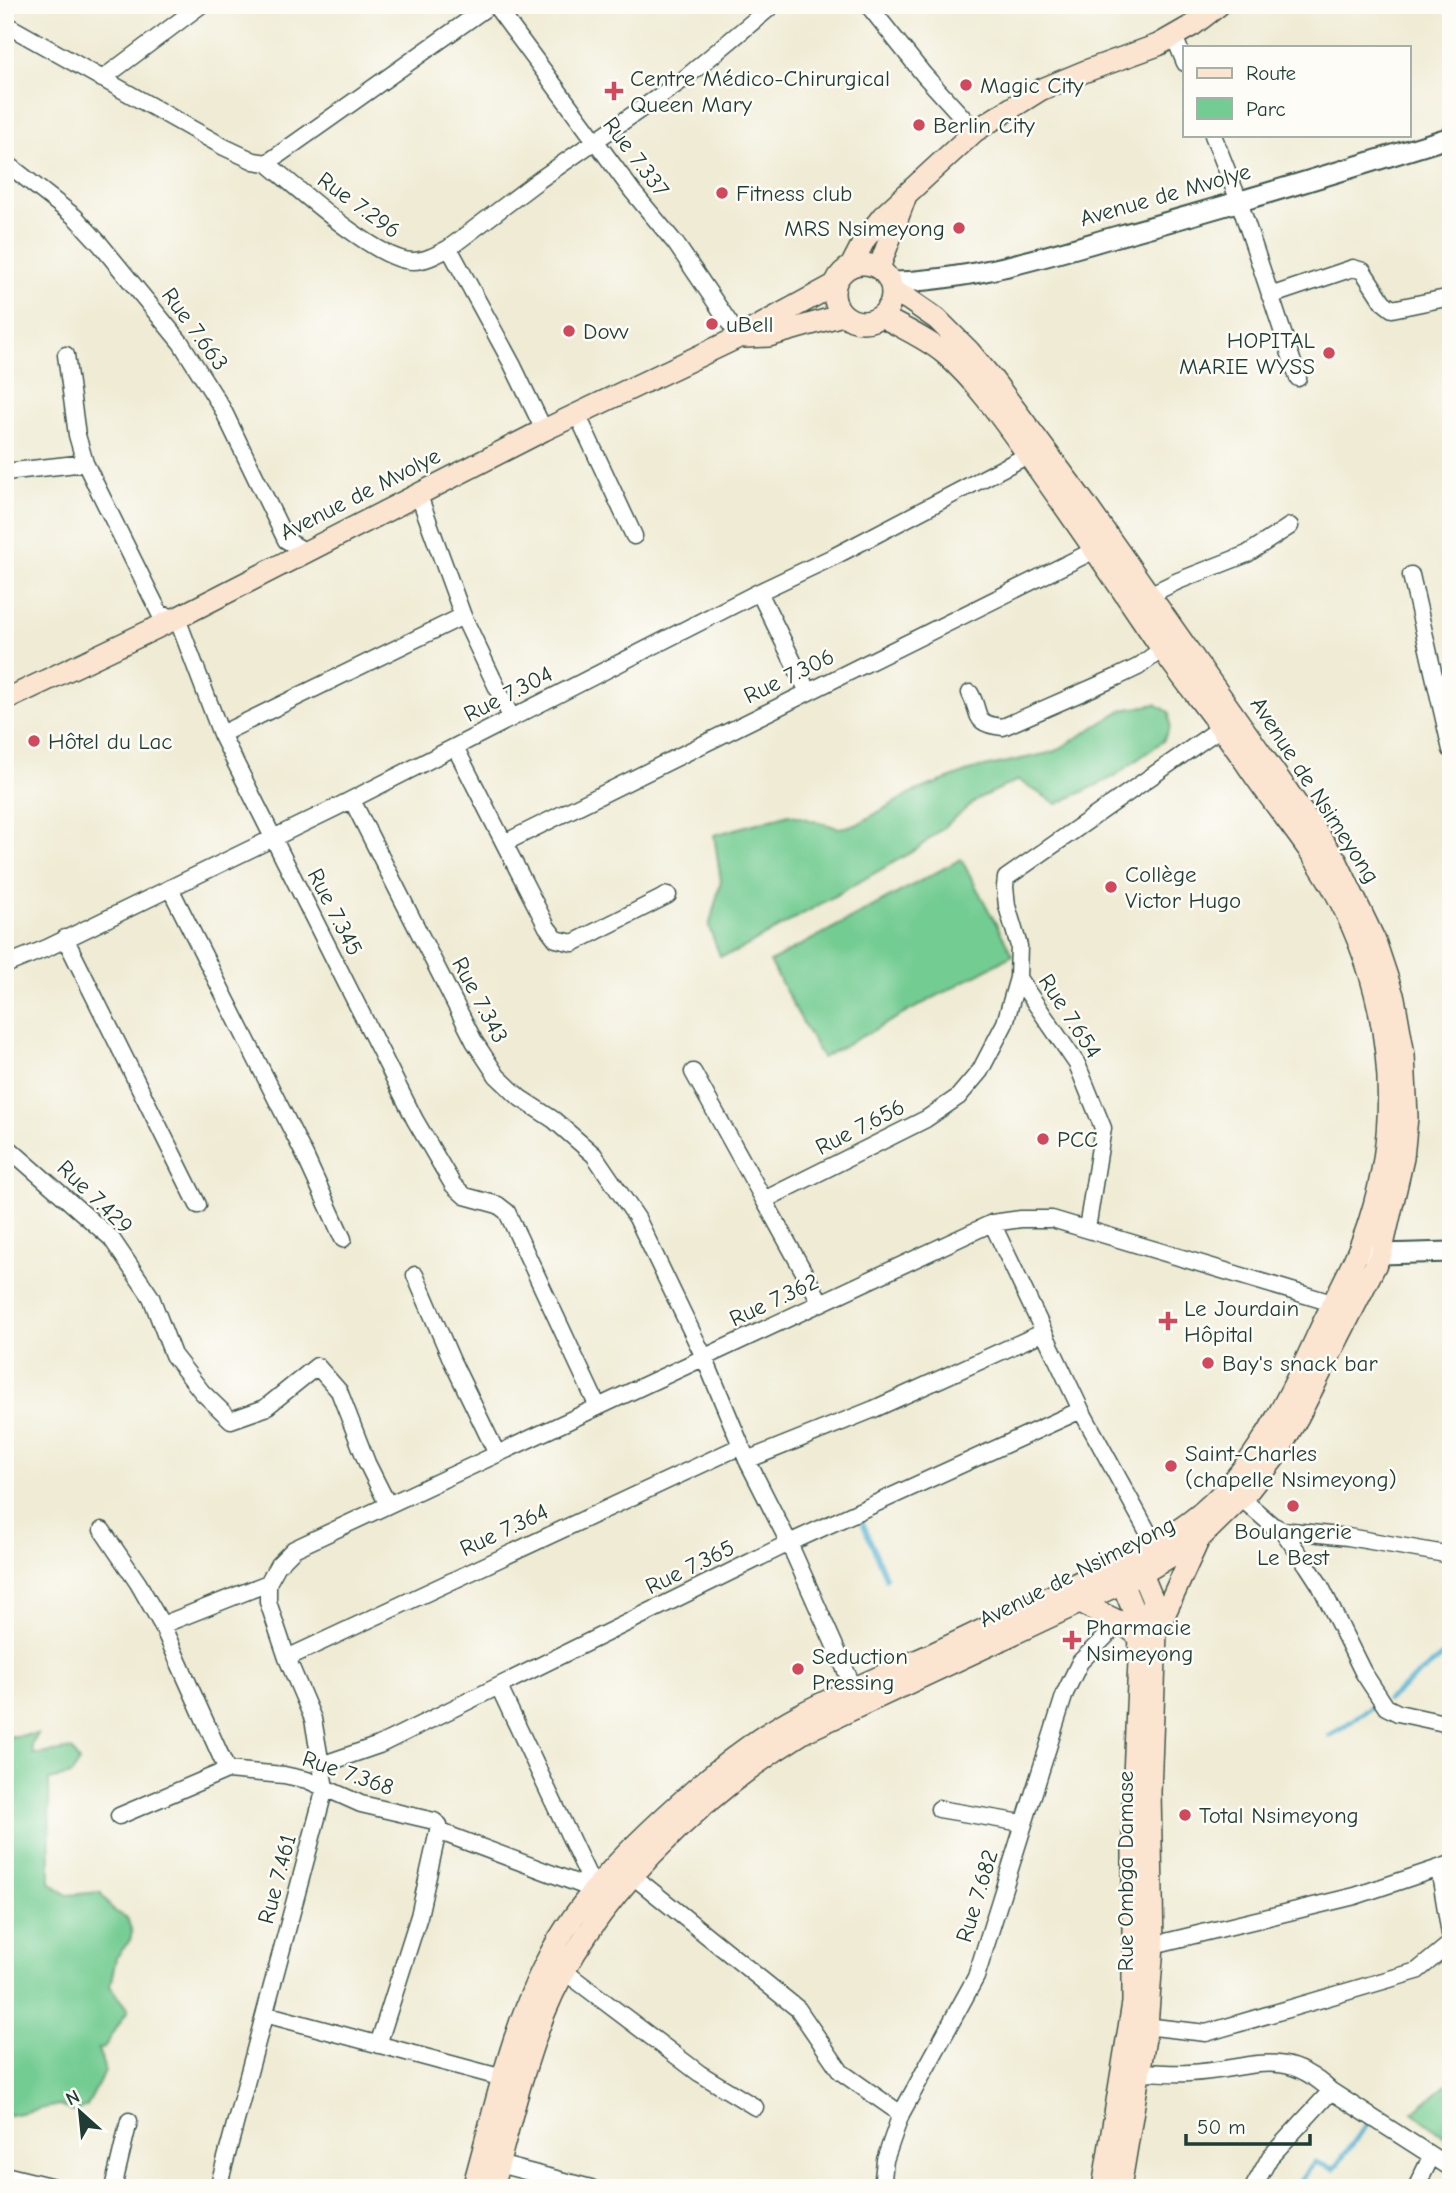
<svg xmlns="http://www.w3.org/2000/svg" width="1456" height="2193" viewBox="0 0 1456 2193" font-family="'Comic Neue',sans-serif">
  <rect width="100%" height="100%" fill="#fdfcf7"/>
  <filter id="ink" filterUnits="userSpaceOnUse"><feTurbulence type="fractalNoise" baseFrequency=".0143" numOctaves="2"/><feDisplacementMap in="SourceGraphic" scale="14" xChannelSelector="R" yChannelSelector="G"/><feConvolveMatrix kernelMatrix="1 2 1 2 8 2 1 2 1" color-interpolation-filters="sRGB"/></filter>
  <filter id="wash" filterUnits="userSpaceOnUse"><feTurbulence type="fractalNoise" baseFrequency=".00686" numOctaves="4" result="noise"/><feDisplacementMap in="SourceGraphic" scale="28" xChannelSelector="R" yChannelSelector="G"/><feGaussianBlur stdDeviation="1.57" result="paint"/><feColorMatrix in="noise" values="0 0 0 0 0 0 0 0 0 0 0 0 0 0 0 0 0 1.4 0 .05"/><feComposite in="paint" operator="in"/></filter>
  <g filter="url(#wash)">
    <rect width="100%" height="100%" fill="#efebd4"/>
    <path fill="#73cc92" stroke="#498463" stroke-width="2" d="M1156 704 1169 712 1170 727 1163 741 1112 778 1057 804 1018 780 978 799 917 849 736 952 720 956 709 927 721 881 714 835 789 814 839 828 856 825 913 792 975 769 1054 752 1122 710Z
      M961 859 1013 955 822 1058 770 962Z
      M38 1734 32 1744 33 1755 72 1749 79 1762 71 1775 49 1780 50 1882 67 1895 100 1892 113 1910 127 1918 132 1932 130 1940 116 1958 110 1986 128 2010 104 2048 98 2049 105 2071 87 2106 73 2112 59 2105 5 2116V1737Z
      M1451 2081V2142L1413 2112Z"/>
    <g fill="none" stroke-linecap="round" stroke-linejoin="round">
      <path stroke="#54b2d2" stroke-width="5" d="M862 1521 886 1578
        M1387 1700 1451 1649
        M1329 1735C1346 1729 1358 1712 1376 1706
        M1295 2188 1315 2162 1334 2169 1368 2123"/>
    </g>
  </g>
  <g filter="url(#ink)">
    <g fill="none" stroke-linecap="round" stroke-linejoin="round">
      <g stroke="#3e574c" stroke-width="19">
        <path id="minor" d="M495 5 633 192 676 244 739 337
          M868 5 924 75 975 131
          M5 24 224 147 254 161 267 163C296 187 378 262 413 261 426 261 438 254 449 248L539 180 684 79 773 5
          M1174 36 1185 63
          M102 79 201 5
          M1213 135 1239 201 1298 378
          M5 162 75 217 100 244 181 343 222 408 286 540 306 552
          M267 163 490 5
          M449 248 512 364 544 430
          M1270 296 1353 268 1363 271 1383 302 1392 309 1451 297
          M66 355 77 435 85 463
          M577 414 634 536
          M5 472 85 463 160 614 177 618 221 734 415 1120 453 1185 465 1196 498 1205 507 1212 598 1407
          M418 493 463 616 511 717
          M1411 575 1451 750
          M759 592 808 692
          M1149 595 1178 581 1247 554 1290 526
          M970 693C982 714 971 724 1003 727L1117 677 1138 667 1162 649
          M221 734 463 616
          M455 747 547 927 556 939 573 943 668 895
          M352 800 474 1041 497 1076 520 1098 554 1120 594 1155 637 1218 704 1357 747 1460 789 1543 854 1689
          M504 843 1095 550
          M170 888 305 1156 343 1239
          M65 938 198 1205
          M5 965 47 948 337 807 759 592 835 556 1028 455
          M693 1072 764 1200
          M5 1145 111 1238 151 1297 173 1355 202 1392 231 1420 265 1408 317 1366 339 1391 367 1463 388 1505
          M992 1223 1081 1410 1155 1545
          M1087 1229 1103 1128 1077 1064 1018 978 1019 946 1007 906 1005 887 1006 878 1222 727
          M415 1275 452 1361 497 1454
          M821 1303 764 1200 926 1119 958 1097 980 1071 1005 1023 1018 978
          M747 1460 874 1409 1044 1332
          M1241 1498 1272 1525 1282 1530 1307 1565 1320 1585 1363 1672 1386 1707 1398 1713 1444 1723 1451 1727
          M102 1530 138 1583 162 1625 227 1770
          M1282 1530 1348 1537 1451 1555
          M162 1625 268 1583
          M287 1658 741 1446
          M499 1687 595 1890
          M321 1765 379 1745 789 1543 1081 1410
          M939 1809 1022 1823
          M119 1816 227 1770 284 1775 307 1780 361 1804 434 1821 439 1825 438 1831 595 1890
          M1439 1868 1451 1940
          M633 1876 798 2009 841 2072 901 2114
          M1153 1945 1355 1896 1451 1864
          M564 1971 699 2073 755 2107
          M265 2014 503 2078
          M1136 2025 1206 2033 1417 1971 1451 1943
          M378 2045 419 1916 438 1831
          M1140 2072C1156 2072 1173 2074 1189 2073 1248 2071 1281 2044 1331 2091L1451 2168
          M498 2164 591 2188
          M5 2175 58 2188
          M113 2188 129 2121
          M218 2188 325 1788 313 1719 287 1658 268 1602V1583L278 1565 294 1549 992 1223 1021 1219H1052L1332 1303
          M882 2188 885 2160 901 2114 976 1977 1065 1693 1080 1662 1120 1622
          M1253 2188 1270 2157 1331 2091
          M1416 2188 1431 2157"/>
      </g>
      <g stroke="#3e574c" stroke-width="23">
        <path id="tertiary" d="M891 282C968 281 1040 258 1114 237 1227 206 1339 172 1451 137
          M1368 1252 1381 1254 1451 1252"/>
      </g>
      <g stroke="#3e574c" stroke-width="24">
        <path id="secondary" d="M834 293a29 29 0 1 1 58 0a29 29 0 1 1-58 0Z
          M851 266 865 239 883 216 975 131 1040 90 1086 71 1158 45 1193 25 1219 5
          M879 268 905 198
          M745 337 769 336 843 315
          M5 700 177 618 544 430 739 337 834 285
          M1080 1603 1120 1622 1140 1637
          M1156 1633 1198 1541
          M473 2188C494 2113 510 2034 545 1964 579 1895 641 1837 698 1787 729 1760 763 1734 799 1715 842 1692 889 1673 934 1653 990 1627 1046 1599 1101 1571 1127 1558 1153 1547 1177 1531 1248 1485 1285 1406 1319 1332 1336 1295 1358 1259 1370 1219 1404 1112 1390 995 1337 895 1312 848 1275 807 1246 763 1218 721 1186 684 1158 643 1116 581 1075 520 1031 459 1005 423 979 384 945 354 926 338 902 328 881 316
          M492 2188C508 2130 522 2070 544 2014 590 1900 700 1796 804 1732L1143 1573 1199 1539 1249 1490 1275 1457 1298 1417 1381 1254 1403 1158 1407 1117 1404 1055 1394 998 1375 941 1336 860 1086 505 993 380 969 351 937 319 908 299 892 291
          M1103 2188 1133 2003V1800L1140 1637 1138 1622 1118 1573
          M1120 2188 1147 2026 1153 1945 1150 1792 1156 1633 1152 1598 1137 1562"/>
      </g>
      <use href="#minor" stroke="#fff" stroke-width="16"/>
      <use href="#tertiary" stroke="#fff" stroke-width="19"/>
      <use href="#secondary" stroke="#fce5d0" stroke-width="21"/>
    </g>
  </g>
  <g fill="#d1495b" stroke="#fdfcf7" stroke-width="2.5">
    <circle cx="966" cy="85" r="7"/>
    <path d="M610.5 80.5h7v7h7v7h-7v7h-7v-7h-7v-7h7z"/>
    <circle cx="919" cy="125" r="7"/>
    <circle cx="722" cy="193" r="7"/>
    <circle cx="959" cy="228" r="7"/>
    <circle cx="712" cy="324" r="7"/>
    <circle cx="569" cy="331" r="7"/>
    <circle cx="1329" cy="353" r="7"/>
    <circle cx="34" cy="741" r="7"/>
    <circle cx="1111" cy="887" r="7"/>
    <circle cx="1043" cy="1139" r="7"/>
    <path d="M1164.5 1310.5h7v7h7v7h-7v7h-7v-7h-7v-7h7z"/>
    <circle cx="1208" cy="1363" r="7"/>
    <circle cx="1171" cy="1466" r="7"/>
    <circle cx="1293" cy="1506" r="7"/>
    <path d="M1068.5 1629.5h7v7h7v7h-7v7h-7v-7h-7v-7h7z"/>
    <circle cx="798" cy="1669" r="7"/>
    <circle cx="1185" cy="1815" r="7"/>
  </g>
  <g text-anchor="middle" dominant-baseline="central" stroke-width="5" stroke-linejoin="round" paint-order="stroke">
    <g font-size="23" fill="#1f3d34" stroke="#fdfcf7" text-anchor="start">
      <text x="630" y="78">Centre Médico-Chirurgical<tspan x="630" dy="26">Queen Mary</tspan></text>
      <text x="980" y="85">Magic City</text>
      <text x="933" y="125">Berlin City</text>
      <text x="736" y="193">Fitness club</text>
      <text x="945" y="228" text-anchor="end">MRS Nsimeyong</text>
      <text x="726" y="324">uBell</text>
      <text x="583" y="331">Dovv</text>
      <text x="1315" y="340" text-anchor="end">HOPITAL<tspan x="1315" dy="26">MARIE WYSS</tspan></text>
      <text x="48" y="741">Hôtel du Lac</text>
      <text x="1125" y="874">Collège<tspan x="1125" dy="26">Victor Hugo</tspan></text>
      <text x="1057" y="1139">PCC</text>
      <text x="1184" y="1308">Le Jourdain<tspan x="1184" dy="26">Hôpital</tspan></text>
      <text x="1222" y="1363">Bay's snack bar</text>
      <text x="1185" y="1453">Saint-Charles<tspan x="1185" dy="26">(chapelle Nsimeyong)</tspan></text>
      <text x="1293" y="1531" text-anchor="middle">Boulangerie<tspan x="1293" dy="26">Le Best</tspan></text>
      <text x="1086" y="1627">Pharmacie<tspan x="1086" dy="26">Nsimeyong</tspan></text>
      <text x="812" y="1656">Seduction<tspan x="812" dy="26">Pressing</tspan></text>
      <text x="1199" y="1815">Total Nsimeyong</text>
    </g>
    <g font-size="23" fill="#1f3d34" stroke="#fdfcf7">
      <text transform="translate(636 157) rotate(53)">Rue 7.337</text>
      <text transform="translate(1165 195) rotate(-16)">Avenue de Mvolye</text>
      <text transform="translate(359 205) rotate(36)">Rue 7.296</text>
      <text transform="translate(195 329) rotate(54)">Rue 7.663</text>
      <text transform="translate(360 494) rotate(-27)">Avenue de Mvolye</text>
      <text transform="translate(789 676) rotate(-26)">Rue 7.306</text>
      <text transform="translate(508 694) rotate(-27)">Rue 7.304</text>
      <text transform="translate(1315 790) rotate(57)">Avenue de Nsimeyong</text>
      <text transform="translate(335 912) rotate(63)">Rue 7.345</text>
      <text transform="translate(480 1000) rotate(62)">Rue 7.343</text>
      <text transform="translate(1070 1016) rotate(57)">Rue 7.654</text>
      <text transform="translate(860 1127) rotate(-27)">Rue 7.656</text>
      <text transform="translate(95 1197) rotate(44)">Rue 7.429</text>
      <text transform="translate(774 1300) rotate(-25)">Rue 7.362</text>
      <text transform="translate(504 1530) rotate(-25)">Rue 7.364</text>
      <text transform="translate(690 1567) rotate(-26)">Rue 7.365</text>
      <text transform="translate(1077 1572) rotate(-27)">Avenue de Nsimeyong</text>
      <text transform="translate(348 1773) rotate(19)">Rue 7.368</text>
      <text transform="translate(1125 1871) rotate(-90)">Rue Ombga Damase</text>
      <text transform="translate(277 1879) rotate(-75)">Rue 7.461</text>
      <text transform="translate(977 1896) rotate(-73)">Rue 7.682</text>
    </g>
  </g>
  <rect width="1456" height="2193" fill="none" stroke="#fdfcf7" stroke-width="28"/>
  <rect x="1183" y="46" width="228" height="91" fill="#fdfcf7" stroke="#a4b0a9" stroke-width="2"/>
  <rect x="1197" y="68" width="35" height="10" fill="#fce5d0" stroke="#a4b0a9" stroke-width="2"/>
  <text x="1246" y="80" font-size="21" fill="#1f3d34">Route</text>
  <rect x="1197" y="98" width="35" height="21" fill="#73cc92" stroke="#a4b0a9" stroke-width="2"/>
  <text x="1246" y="116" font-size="21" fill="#1f3d34">Parc</text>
  <g transform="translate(80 2112) rotate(333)" stroke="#fdfcf7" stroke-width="5" paint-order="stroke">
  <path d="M0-5L12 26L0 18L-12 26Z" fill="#1f3d34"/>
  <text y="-10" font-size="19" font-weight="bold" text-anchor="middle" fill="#1f3d34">N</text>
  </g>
  <path d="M1186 2134v10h124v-10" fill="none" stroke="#1f3d34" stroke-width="3.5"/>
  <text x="1197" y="2134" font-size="21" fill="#1f3d34" stroke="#fdfcf7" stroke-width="5" paint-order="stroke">50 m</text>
</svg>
